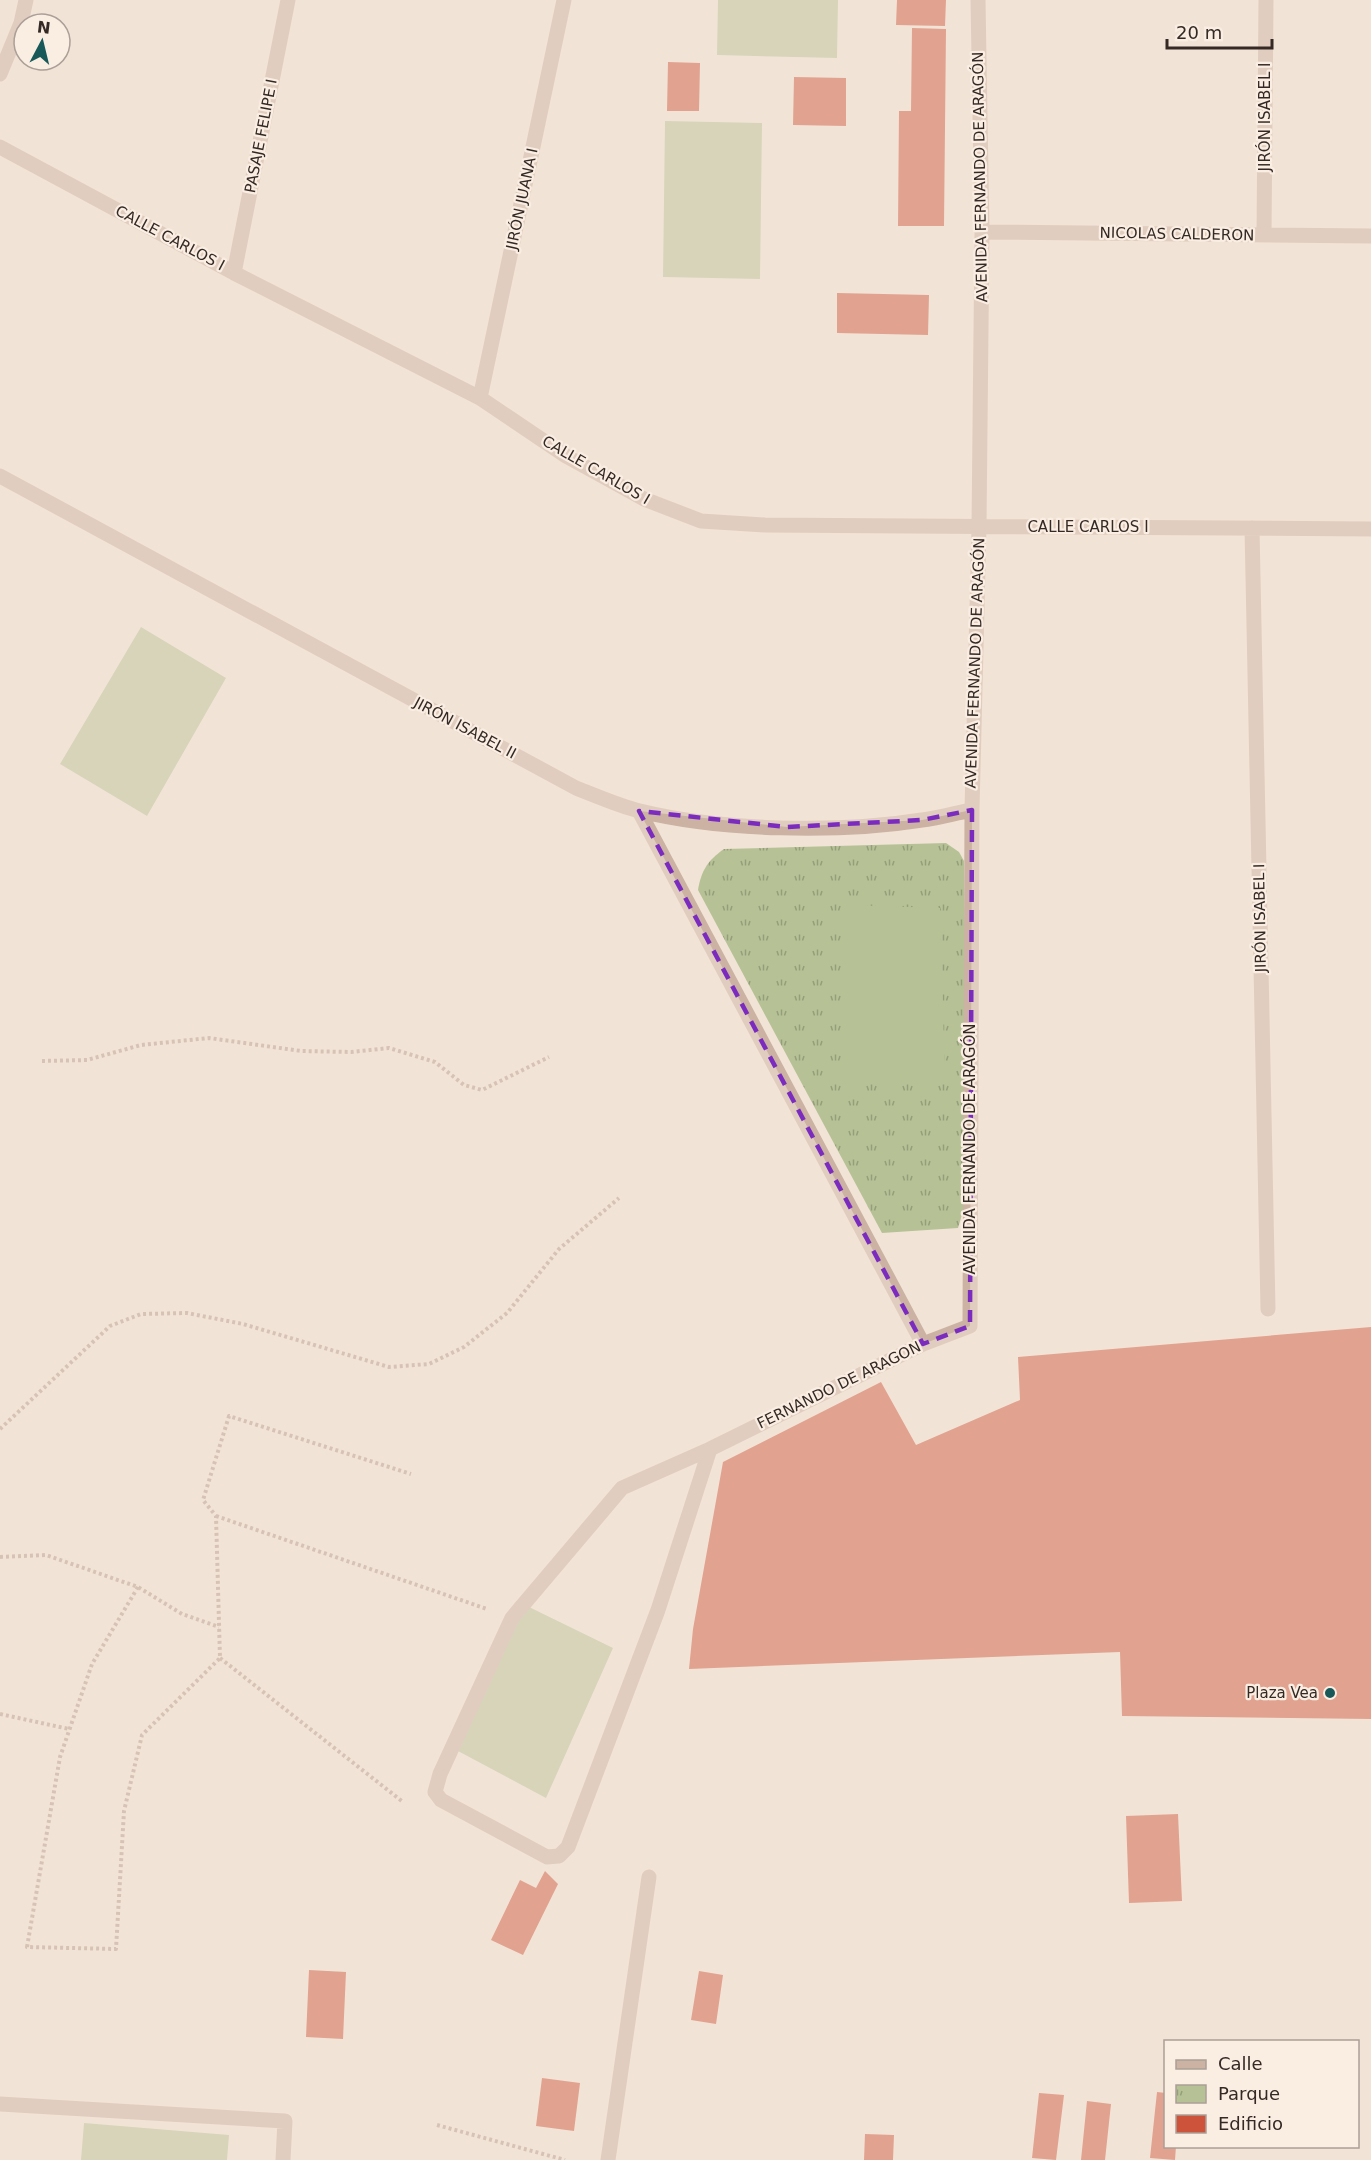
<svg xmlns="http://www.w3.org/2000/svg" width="1371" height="2160" viewBox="0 0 1371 2160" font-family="'DejaVu Sans',sans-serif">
  <defs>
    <pattern id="park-tufts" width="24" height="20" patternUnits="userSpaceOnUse" patternTransform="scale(1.5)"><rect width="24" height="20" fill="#b6c296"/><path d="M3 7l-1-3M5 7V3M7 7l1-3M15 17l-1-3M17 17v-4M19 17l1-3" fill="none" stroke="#959e7a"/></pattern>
  </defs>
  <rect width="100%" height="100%" fill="#f2e3d7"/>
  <path fill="url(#park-tufts)" d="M946 843 959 852 964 861 966 1201 958 1228 882 1233 698 890C701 871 708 860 724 849Z"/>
  <path fill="#b6c296" d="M718 0H838L837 58 717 55Z
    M665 121 762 123 760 279 663 277Z
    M141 627 226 678 147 816 60 764Z
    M847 905 940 908 945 1082 847 1081Z
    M525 1605 613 1648 546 1798 458 1751Z
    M84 2123 229 2135 227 2160H81Z"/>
  <path fill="#cd533a" d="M897 0H946L945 26 896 25Z
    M912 28 946 29 944 226H898L899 111H911Z
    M668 62 700 63 699 111H667Z
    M794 77 846 78V126L793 125Z
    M837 293 929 295 928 335 837 333Z
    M1371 1327V1719L1122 1716 1120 1652 689 1669 693 1629 723 1462 881 1382 916 1445 1020 1400 1018 1357Z
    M1178 1814 1182 1901 1129 1903 1126 1816Z
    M545 1871 558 1884 523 1955 491 1940 520 1880 536 1888Z
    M309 1970 346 1972 343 2039 306 2037Z
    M699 1971 723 1975 716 2024 691 2020Z
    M542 2078 580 2083 574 2131 536 2126Z
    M1157 2092 1166 2093V2146H1176L1175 2160 1150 2158Z
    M1039 2093 1064 2095 1056 2160 1032 2158Z
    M1087 2101 1111 2104 1105 2160H1081Z
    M865 2134 894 2135 893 2160H864Z"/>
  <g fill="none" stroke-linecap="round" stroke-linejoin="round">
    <path stroke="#b69c8d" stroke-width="4" stroke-dasharray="3 3" stroke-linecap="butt" d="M42 1061 87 1060 141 1045 209 1038 301 1051 351 1052 389 1048 435 1062 464 1085 482 1090 549 1057
      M0 1429 110 1326 141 1314 187 1313 243 1324 389 1367 429 1364 464 1347 507 1313 559 1249 619 1198
      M216 1516 487 1609
      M0 1557 46 1555 138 1587 182 1614 219 1627
      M138 1587 92 1664 60 1757 27 1947 116 1949 124 1811 142 1735 220 1658 216 1516 203 1500 229 1416 411 1474
      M220 1658 403 1802
      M0 1714 69 1729
      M437 2125 565 2160"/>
    <path stroke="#cbb2a2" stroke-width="15" d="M0 74 21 23 26 0
      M0 147 234 273 480 398 566 456 644 499 701 521 765 525 1371 529
      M982 232 1371 236
      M1264 235 1266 0
      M234 273 288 0
      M480 398 564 0
      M0 476 576 788C597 796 619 806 640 811 722 831 840 833 922 820 939 818 955 813 972 810
      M1252 528 1268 1309
      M639 811 923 1344
      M710 1449 658 1610 568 1847 559 1856 547 1857 441 1800 435 1792 440 1774 512 1618 622 1488 710 1449 923 1344 970 1326 972 810 979 527 982 232 978 0
      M0 2104 285 2121 283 2160
      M608 2160 649 1877"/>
  </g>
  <path d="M0 0H1371V2160H0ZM972 810 970 1326 923 1344 639 811 787 827 922 820Z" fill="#f2e3d7" fill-opacity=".55" fill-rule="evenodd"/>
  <path fill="none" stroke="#7b2cbf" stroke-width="4.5" stroke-dasharray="12 8" stroke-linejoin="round" d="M972 810 970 1326 923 1344 639 811 787 827 922 820Z"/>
  <circle fill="#195858" stroke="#faeee3" stroke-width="2" cx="1330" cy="1693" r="6"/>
  <g text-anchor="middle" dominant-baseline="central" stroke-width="4.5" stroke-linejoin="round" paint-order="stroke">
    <g font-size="15" fill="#352925" stroke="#faeee3">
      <text transform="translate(1265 117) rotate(-90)">JIRÓN ISABEL I</text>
      <text transform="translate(261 136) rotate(-79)">PASAJE FELIPE I</text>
      <text transform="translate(980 177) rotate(-91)">AVENIDA FERNANDO DE ARAGÓN</text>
      <text transform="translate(522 199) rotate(-78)">JIRÓN JUANA I</text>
      <text transform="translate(1177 234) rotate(1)">NICOLAS CALDERON</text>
      <text transform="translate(170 238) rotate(28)">CALLE CARLOS I</text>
      <text transform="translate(596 470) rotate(30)">CALLE CARLOS I</text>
      <text x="1088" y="527">CALLE CARLOS I</text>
      <text transform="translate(975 663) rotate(-88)">AVENIDA FERNANDO DE ARAGÓN</text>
      <text transform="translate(465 728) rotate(28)">JIRÓN ISABEL II</text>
      <text transform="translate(1260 918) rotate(-91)">JIRÓN ISABEL I</text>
      <text transform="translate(970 1149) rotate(-90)">AVENIDA FERNANDO DE ARAGÓN</text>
      <text transform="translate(839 1385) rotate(-26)">FERNANDO DE ARAGON</text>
    </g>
    <g font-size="15" fill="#352925" stroke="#faeee3" text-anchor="end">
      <text x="1318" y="1693">Plaza Vea</text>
    </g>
  </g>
  <rect x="1164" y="2040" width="195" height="108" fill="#faeee3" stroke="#ab9f97" stroke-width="1.5"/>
  <rect x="1176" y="2060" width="30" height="9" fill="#cbb2a2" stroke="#ab9f97" stroke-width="1.5"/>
  <text x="1218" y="2070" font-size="18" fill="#352925">Calle</text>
  <rect x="1176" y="2085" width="30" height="18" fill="url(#park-tufts)" stroke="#ab9f97" stroke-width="1.5"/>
  <text x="1218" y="2100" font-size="18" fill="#352925">Parque</text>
  <rect x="1176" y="2115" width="30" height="18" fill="#cd533a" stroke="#ab9f97" stroke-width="1.5"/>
  <text x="1218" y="2130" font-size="18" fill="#352925">Edificio</text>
  <g transform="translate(42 42) rotate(7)"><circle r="28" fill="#faeee3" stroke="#ab9f97" stroke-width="1.5"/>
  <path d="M0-4.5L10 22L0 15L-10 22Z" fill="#195858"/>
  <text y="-9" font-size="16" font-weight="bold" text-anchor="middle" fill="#352925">N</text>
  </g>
  <path d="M1167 39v9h105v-9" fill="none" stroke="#352925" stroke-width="3"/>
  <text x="1176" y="39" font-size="18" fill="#352925" stroke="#faeee3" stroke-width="4.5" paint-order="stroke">20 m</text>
</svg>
